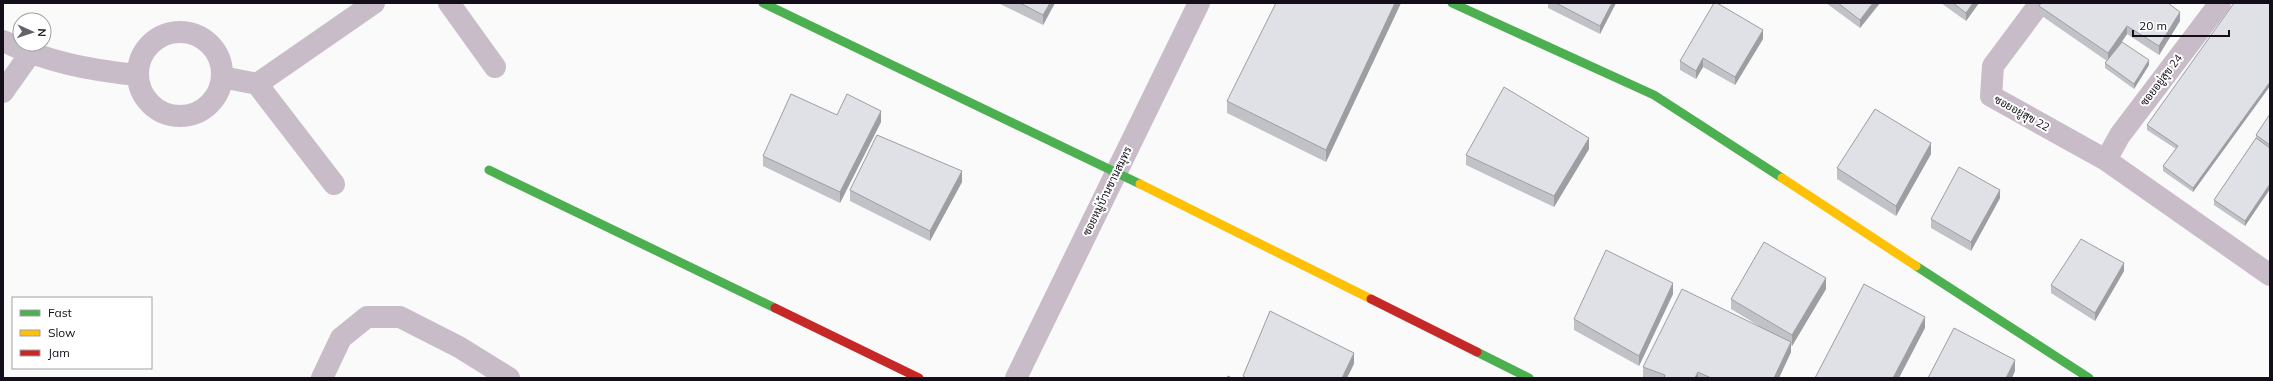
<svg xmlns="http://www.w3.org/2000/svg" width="2273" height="381" viewBox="0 0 2273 381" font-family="Mulish,Sarabun,sans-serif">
  <rect width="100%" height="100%" fill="#fafafa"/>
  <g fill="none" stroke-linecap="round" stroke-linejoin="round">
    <path stroke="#c9bcc9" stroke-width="22" d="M449 3 495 67
      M2040 3 1993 66 1991 96 2106 160 2270 275
      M138 74a42 42 0 1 1 84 0a42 42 0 1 1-84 0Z
      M3 41C47 62 89 70 137 75
      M222 77 257 84 374 3
      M257 84 334 184
      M3 92 30 54
      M2106 160 2120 135 2220 3
      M322 378 341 338 367 317H400L459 347 509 378
      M1016 378 1199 3"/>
    <path stroke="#4caf50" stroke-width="9" d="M763 3 1140 184
      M1452 3 1654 95 1782 178
      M489 170 775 308
      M1916 266 2089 378
      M1477 352 1529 378"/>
    <path stroke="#ffc107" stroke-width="9" d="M1782 178 1916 266
      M1140 184 1371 299"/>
    <path stroke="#c62828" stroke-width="9" d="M1371 299 1477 352
      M775 308 919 378"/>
  </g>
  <path fill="#c1c2c7" d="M998 3H1055L1043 25Z
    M1401 3 1326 162 1227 113V101Z
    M1548 3H1616L1600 34 1548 8Z
    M1826 3H1880L1860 28Z
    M1941 3H1979L1966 21Z
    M2270 3V86L2193 192 2163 171V166L2176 149 2147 130V125Z
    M2039 6 2180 21 2159 55 2127 34 2121 43 2149 65 2134 89 2105 68V63L2107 61 2039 14Z
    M1763 39 1735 85 1703 67 1696 79 1680 70V61Z
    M2270 114V189L2245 226 2214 205V200L2256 138V135Z
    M837 115 881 122 840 203 763 166V156Z
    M1589 149 1554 207 1466 165V155Z
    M1931 154 1896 216 1837 179V168Z
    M962 182 930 241 850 201V190Z
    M2000 198 1971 251 1931 228V219Z
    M2124 271 2095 321 2051 293V285Z
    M1826 289 1792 346 1791 345V352L1779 378H1645L1643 377V367L1759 326 1731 309V299Z
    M1673 294 1639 366 1574 330V319Z"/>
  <path fill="#9d9ea2" d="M1050 3H1055L1043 25V15Z
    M1395 3H1401L1326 162V150Z
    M1612 3H1616L1600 34V26Z
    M1873 3H1880L1860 28V20Z
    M1973 3H1979L1966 21V13Z
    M2180 12V21L2159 55V46Z
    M2127 26V34L2108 62V53Z
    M1763 30V39L1735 85V77Z
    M1703 58V67L1696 79V71Z
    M2149 60V65L2134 89V84Z
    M2270 82V86L2193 192V188Z
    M881 111V122L840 203V192Z
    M1589 138V149L1554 207V196Z
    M1931 143V154L1896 216V206Z
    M962 171V182L930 241V231Z
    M2270 184V189L2245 226V221Z
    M2000 190V198L1971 251V242Z
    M2124 263V271L2095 321V313Z
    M1826 278V289L1792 346V335Z
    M1673 283V294L1639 366V356Z
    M1925 317V328L1899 378H1893Z
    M1791 342V352L1779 378H1774Z
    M1354 353V364L1347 378H1342Z
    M2015 360V371L2012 378H2006Z
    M1698 372V378H1695Z"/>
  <path fill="#e0e1e7" stroke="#9d9ea2" d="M1020 3H1050L1043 15Z
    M1276 3H1395L1326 150 1227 101Z
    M1556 3H1612L1600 26Z
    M1714 3H1717L1763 30 1735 77 1703 58 1696 71 1680 61Z
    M1838 3H1873L1860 20Z
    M1953 3H1973L1966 13Z
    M2041 3H2168L2180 12 2159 46 2127 26 2108 53 2039 6Z
    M2234 3H2270V82L2193 188 2163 166 2178 146 2147 125Z
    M2122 42 2149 60 2134 84 2105 63Z
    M1504 87 1589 138 1554 196 1466 155Z
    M791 94 837 115 847 94 881 111 840 192 763 156Z
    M1875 109 1931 143 1896 206 1837 168Z
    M2270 114V145L2256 135Z
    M877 135 962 171 930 231 850 190Z
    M2256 138 2270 148V184L2245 221 2214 200Z
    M1959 167 2000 190 1971 242 1931 219Z
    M2081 239 2124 263 2095 313 2051 285Z
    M1764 242 1826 278 1792 335 1731 299Z
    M1606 250 1673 283 1639 356 1574 319Z
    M1864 284 1925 317 1893 378H1815Z
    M1682 289 1791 342 1774 378H1711L1698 372 1695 378H1664L1665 375 1643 367Z
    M1270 311 1354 353 1342 378H1246L1243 376Z
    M1954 328 2015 360 2006 378H1928Z
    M1228 376 1232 378H1227Z"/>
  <g text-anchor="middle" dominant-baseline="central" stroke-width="4" stroke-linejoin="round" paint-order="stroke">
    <g font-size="11" fill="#130e19" stroke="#fff">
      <text transform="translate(2161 80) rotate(-53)">ซอยอยู่สุข 24</text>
      <text transform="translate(2022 113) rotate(29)">ซอยอยู่สุข 22</text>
      <text transform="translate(1107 191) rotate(-64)">ซอยหมู่บ้านชานสมุทร</text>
    </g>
  </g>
  <rect width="2273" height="381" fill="none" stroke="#130e19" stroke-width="8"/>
  <rect x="12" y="297" width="140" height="72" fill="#ffffff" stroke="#a19fa3"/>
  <rect x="20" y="310" width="20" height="6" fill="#4caf50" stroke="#a19fa3"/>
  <text x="48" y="317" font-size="12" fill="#130e19">Fast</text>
  <rect x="20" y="330" width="20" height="6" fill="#ffc107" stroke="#a19fa3"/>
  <text x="48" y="337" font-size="12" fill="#130e19">Slow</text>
  <rect x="20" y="350" width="20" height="6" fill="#c62828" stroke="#a19fa3"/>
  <text x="48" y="357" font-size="12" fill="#130e19">Jam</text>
  <g transform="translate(32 32) rotate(93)"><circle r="19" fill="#ffffff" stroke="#a19fa3"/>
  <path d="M0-3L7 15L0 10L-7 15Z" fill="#646168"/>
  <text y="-6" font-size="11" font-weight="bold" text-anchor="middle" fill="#130e19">N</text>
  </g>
  <path d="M2133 30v6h96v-6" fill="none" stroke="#130e19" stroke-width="2"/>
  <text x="2139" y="30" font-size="12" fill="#130e19" stroke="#ffffff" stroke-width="3" paint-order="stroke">20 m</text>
</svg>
